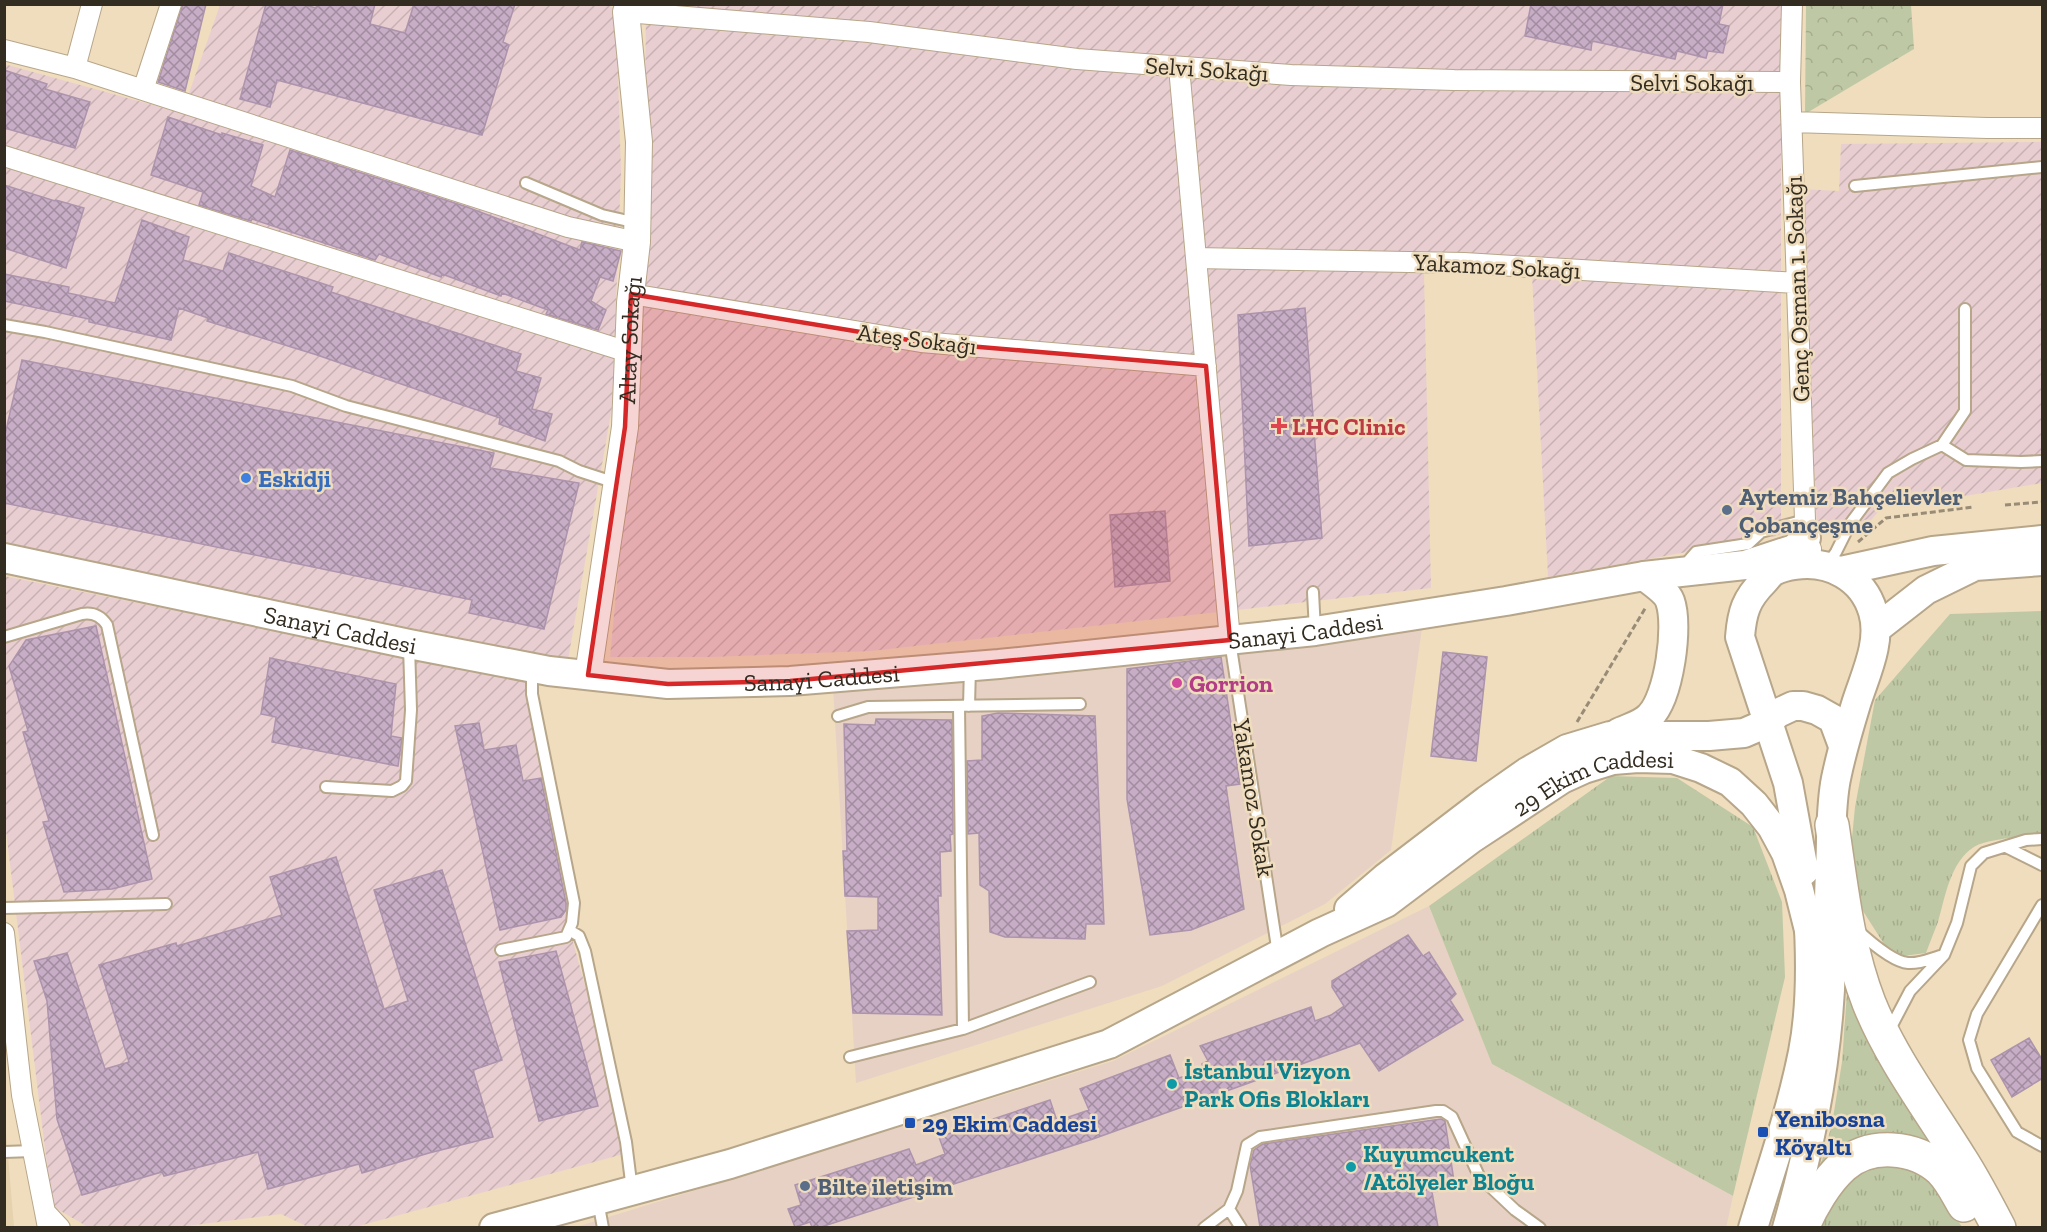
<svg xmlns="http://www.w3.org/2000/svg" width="2047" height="1232" viewBox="0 0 2047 1232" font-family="'Zilla Slab',serif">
  <defs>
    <pattern id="industrial-furrows" width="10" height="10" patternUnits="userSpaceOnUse" patternTransform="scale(1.5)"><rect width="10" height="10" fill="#e9ced1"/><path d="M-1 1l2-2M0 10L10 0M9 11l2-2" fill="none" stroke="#c8b1b3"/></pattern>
    <pattern id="grass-tufts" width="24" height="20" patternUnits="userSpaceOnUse" patternTransform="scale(1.5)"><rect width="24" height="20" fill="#bfc8a4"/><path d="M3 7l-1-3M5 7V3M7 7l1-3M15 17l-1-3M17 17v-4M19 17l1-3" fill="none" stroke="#a5ac8d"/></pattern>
    <pattern id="forest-crowns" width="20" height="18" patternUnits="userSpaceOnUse" patternTransform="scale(1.5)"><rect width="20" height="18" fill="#bfc8a4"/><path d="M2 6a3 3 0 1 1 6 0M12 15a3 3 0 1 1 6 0" fill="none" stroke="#a5ac8d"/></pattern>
    <pattern id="building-cross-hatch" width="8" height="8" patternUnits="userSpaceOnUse" patternTransform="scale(1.5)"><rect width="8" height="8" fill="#c7adc5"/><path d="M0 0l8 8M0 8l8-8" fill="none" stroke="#a28da0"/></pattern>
  </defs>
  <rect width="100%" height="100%" fill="#efddbe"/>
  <path fill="#e7d1c4" d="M1422 628 1391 850 1325 904 1162 986 856 1083 833 686Z
    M1429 906 1492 1064 1733 1196 1726 1228H573L1113 1061Z"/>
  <path fill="url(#industrial-furrows)" d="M606 4 616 10 621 172 612 407 568 660 229 591 5 542 4 64 182 113 220 5Z
    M646 5H1781V535L1548 577 1532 275 1424 273 1431 588 871 651 712 657H610L643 307Z
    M2042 142V483L1947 499 1885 504 1860 533 1817 530 1801 189 1839 191 1841 144Z
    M4 576 531 682 579 910 570 931 631 1152 355 1227H308L281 1214 179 1227H88L52 1206 5 823Z"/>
  <path fill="#e6d2ac" d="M5 1121 14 1227H5Z"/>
  <path fill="url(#grass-tufts)" d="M2042 611V835C2027 836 1986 839 1974 847 1950 862 1945 898 1938 922 1934 932 1930 942 1926 953L1903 956 1884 944 1863 911 1850 858 1855 807 1875 700 1950 614Z
    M1611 776 1677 778 1753 827 1782 902 1785 977 1733 1196 1492 1064 1429 906Z
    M1848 978 1883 1066 1941 1157 1918 1145 1817 1178 1832 1124 1842 1062Z
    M1877 1166C1930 1167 1937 1186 1962 1227L1813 1228 1845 1180Z"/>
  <path fill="url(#forest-crowns)" d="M1806 5H1911L1914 49 1805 114Z"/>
  <path fill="url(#building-cross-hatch)" stroke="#ad94ac" stroke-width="1.5" d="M183 4H206L185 91 158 82Z
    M266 4H302L316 8 317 4H375L370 24 405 33 414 4H515L503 42 509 45 482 135 277 80 270 107 240 99Z
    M1531 4H1723L1719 24 1729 26 1723 53 1708 51 1706 58 1677 51 1675 59 1592 41 1591 50 1525 36Z
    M4 70 47 84 45 89 90 102 75 148 4 128Z
    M168 117 222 135V133L263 145 251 186 275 197 290 150 467 207 580 250 582 242 621 251 613 281 600 277 591 301 606 310 598 330 546 314 548 310 502 293 501 296 442 274 441 277 379 254 375 260 252 219 251 221 199 205 203 192 151 175Z
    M4 185 55 201 56 200 84 208 66 268 4 248Z
    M142 220 189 237 183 260 223 271 229 253 333 287 331 292 521 354 516 371 541 378 532 409 552 414 545 441 499 424 500 418 317 355 207 321 208 318 179 308 171 340 89 322V319L4 301V274L69 287 68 293 115 303Z
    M1305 308 1322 538 1249 546 1238 315Z
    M22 360 494 453 490 468 579 483 544 629 469 613 472 600 4 503V439Z
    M1165 511 1170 581 1115 587 1110 515Z
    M96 626 152 879 112 889 64 892 43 822 49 821 23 732 28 731 9 666 26 640Z
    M1443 652 1487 657 1476 761 1431 756Z
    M1221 657 1240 784 1226 786 1244 909 1191 930 1150 935 1127 799V669Z
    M270 658 396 684 391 736 402 738 398 766 272 742 276 717 261 714Z
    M998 713 1095 716 1104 924H1086L1085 939 1005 937 990 932 989 891 980 885 979 833 968 834 967 761 982 760V716Z
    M876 719 952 720 953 834 950 835 951 851 940 852 941 896H938L942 1015 853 1013 847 931 878 930V897L845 896 843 851H847L844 724 875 725Z
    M479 723 484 750 516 745 523 781 541 778 566 903V910L561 917 500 930 455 726Z
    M336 857 384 1009 408 1001 374 890 442 870 502 1060 473 1070 493 1137 429 1153 362 1173 359 1164 268 1189 258 1152 164 1176 162 1172 82 1195 57 1119 47 1001 34 961 67 953 105 1069 129 1062 99 965 176 943 177 946 282 915 270 877Z
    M1408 935 1423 956 1429 952 1456 994 1450 1000 1463 1020 1379 1071 1360 1043 1093 1139 821 1227H812L810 1222 795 1227 788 1209 801 1205 795 1185 909 1149 916 1165 945 1154 939 1137 1050 1100 1057 1121 1089 1110 1080 1089 1170 1055 1179 1078 1204 1070 1202 1064 1208 1061 1200 1046 1311 1007 1315 1021 1331 1015 1344 1006 1332 987V981Z
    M556 951 598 1106 539 1121 499 962Z
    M2029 1038 2043 1061V1078L2012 1097 1991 1060Z
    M1441 1119 1445 1121 1455 1188 1432 1192 1438 1227H1260L1250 1165 1254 1150 1263 1144Z"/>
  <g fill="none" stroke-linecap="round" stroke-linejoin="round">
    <g stroke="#b7a689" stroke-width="14">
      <path id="service" d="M526 183 602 215 637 223
        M1855 186 2042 167
        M4 325 45 332 292 386 346 406 559 461 579 471 616 483
        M1942 445 1966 460 2021 462 2042 461
        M1827 565 1836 552 1850 524 1888 473 1912 459 1942 445 1965 411V309
        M1686 567 1689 560 1696 552 1748 544 1761 532 1805 520
        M1313 592 1315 631
        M4 637 82 614C93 612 101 616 107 625L153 835
        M1230 641 1278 954
        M959 706 963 1029
        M969 706 970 667
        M838 716 868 707 1080 704
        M326 787 392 791 402 786 406 781 411 710 409 646
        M2006 847 2042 865
        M2042 905 1977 1014 1969 1040 1977 1068 2017 1132 2042 1146
        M4 908 166 904
        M569 930 579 936 585 951 626 1142 632 1190
        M1857 930C1868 940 1893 962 1908 963 1919 964 1930 959 1940 956
        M501 950 566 937 572 923 574 903 532 694V670
        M1889 1031 1910 991 1944 955 1957 923 1971 866 1984 853 2026 840 2042 839
        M850 1057 963 1029 1090 982
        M4 1152 33 1151
        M598 1201 603 1228
        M1229 1209 1241 1228
        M1204 1228 1229 1209 1237 1191 1247 1145 1260 1137 1436 1111H1443L1452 1117 1479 1176 1515 1210 1540 1228"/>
    </g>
    <g stroke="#b7a689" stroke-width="22">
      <path id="minor" d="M1792 4 1790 82 1805 520 1806 538 1811 549
        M626 12 869 32 1077 59 1291 75 1454 80 1790 82
        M4 50 75 68 568 227 637 242
        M1179 67 1230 640
        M75 68 92 4
        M143 90 171 4
        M1792 122 1987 128H2042
        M4 156 628 352
        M1196 258 1464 263 1797 283
        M631 294 921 342 1206 366
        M4 933 22 1095 45 1212
        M48 1228 45 1212 60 1228"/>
    </g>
    <g stroke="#b7a689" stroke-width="28">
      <g id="tertiary">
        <path id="s1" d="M588 675 625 427 630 303 637 242 639 142 626 12 629 4"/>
      </g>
    </g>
    <g stroke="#b7a689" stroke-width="32">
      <g id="secondary">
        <path id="s2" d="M4 558 409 644 549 671 668 684 790 681 999 664 1315 631 1506 601 1644 576 1745 565 1794 549 1806 538"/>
        <path d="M1841 571 1933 551 2042 540"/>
        <path d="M1876 629 1926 590 1975 566 2042 561"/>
        <path d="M1618 733C1628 728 1642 725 1650 716 1669 697 1679 626 1670 601 1667 592 1652 582 1644 576"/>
        <path d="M1349 909 1385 878 1487 800 1527 772 1567 749 1610 736H1709L1744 733 1767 723 1778 713 1793 706H1803L1817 710 1833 719 1843 746"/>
        <path id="s3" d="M494 1228 730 1164 1109 1044 1320 933 1386 903 1471 839 1562 779 1584 769 1613 760 1638 758 1673 759 1701 768 1730 782 1754 804 1772 827 1786 853 1799 890 1809 930"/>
        <path d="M1753 1228C1771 1169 1791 1112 1803 1052 1812 1006 1811 957 1808 911"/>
        <path d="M1787 1228C1812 1141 1829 1055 1831 964 1831 945 1829 925 1829 905 1829 883 1831 860 1831 837 1832 816 1832 794 1837 774 1842 750 1849 727 1856 704 1865 675 1882 642 1873 612 1863 577 1829 560 1795 565 1788 566 1780 568 1774 571 1770 573 1767 578 1764 581 1746 599 1742 612 1740 637L1788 783 1804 871"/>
      </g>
    </g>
    <g stroke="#b7a689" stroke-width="36">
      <path id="motorway" d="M1832 825C1841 884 1847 947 1869 1003 1892 1060 1929 1108 1961 1160 1975 1182 1987 1205 1999 1228
        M1802 1228C1811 1207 1826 1181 1843 1166 1870 1142 1915 1146 1941 1170 1951 1180 1957 1193 1964 1205"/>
    </g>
    <path stroke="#998c76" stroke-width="3" stroke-dasharray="6 3" stroke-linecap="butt" d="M2005 505 2042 502
      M1858 542 1886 518 1973 507
      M1577 722 1646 607"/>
    <use href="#service" stroke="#fff" stroke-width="10"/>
    <use href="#minor" stroke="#fff" stroke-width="20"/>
    <use href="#tertiary" stroke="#fff" stroke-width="26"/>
    <use href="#secondary" stroke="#fff" stroke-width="28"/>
    <use href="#motorway" stroke="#fff" stroke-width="33"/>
  </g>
  <path fill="#d62828" fill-opacity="0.2" stroke="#d62828" stroke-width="4.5" stroke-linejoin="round" d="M631 294 921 342 1206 366 1230 640 790 681 668 684 588 675 625 427Z"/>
  <path fill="#e0444e" stroke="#efddbe" stroke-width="2" d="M1276 417h6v6h6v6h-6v6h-6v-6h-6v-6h6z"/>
  <circle fill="#3f7fe0" stroke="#efddbe" stroke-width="2" cx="246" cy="478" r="6"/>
  <g fill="#5c6f8a" stroke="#efddbe" stroke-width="2">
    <circle cx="1727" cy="510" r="6"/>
    <circle cx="805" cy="1186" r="6"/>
  </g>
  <circle fill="#d1479c" stroke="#efddbe" stroke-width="2" cx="1177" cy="683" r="6"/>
  <g fill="#0f9aa8" stroke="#efddbe" stroke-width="2">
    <circle cx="1172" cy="1084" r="6"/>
    <circle cx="1351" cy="1167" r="6"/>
  </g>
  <g fill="#1a4fb4" stroke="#efddbe" stroke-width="2">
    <rect x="904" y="1117" width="12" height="12" rx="3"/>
    <rect x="1757" y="1126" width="12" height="12" rx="3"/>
  </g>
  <g text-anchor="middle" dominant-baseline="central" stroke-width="5" stroke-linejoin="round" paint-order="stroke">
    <g font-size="24" fill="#332c20" stroke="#efddbe">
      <text transform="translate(1207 69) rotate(4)">Selvi Sokağı</text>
      <text x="1692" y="82">Selvi Sokağı</text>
      <text transform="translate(1497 266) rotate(3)">Yakamoz Sokağı</text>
      <text transform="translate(1797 289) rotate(-92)">Genç Osman 1. Sokağı</text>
      <text transform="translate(917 339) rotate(7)">Ateş Sokağı</text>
      <text stroke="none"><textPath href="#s1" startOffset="338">Altay Sokağı</textPath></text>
      <text stroke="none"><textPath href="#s2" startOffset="344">Sanayi Caddesi</textPath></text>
      <text stroke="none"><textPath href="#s2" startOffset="1316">Sanayi Caddesi</textPath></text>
      <text stroke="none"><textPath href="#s2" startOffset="830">Sanayi Caddesi</textPath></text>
      <text stroke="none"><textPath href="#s3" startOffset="1198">29 Ekim Caddesi</textPath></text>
      <text transform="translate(1254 798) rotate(81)">Yakamoz Sokak</text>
    </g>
    <g font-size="24" font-weight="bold" fill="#be3a42" stroke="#efddbe" text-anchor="start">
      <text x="1292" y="426">LHC Clinic</text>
    </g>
    <g font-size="24" font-weight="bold" fill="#366cbe" stroke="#efddbe" text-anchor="start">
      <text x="258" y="478">Eskidji</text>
    </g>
    <g font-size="24" font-weight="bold" fill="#4e5e75" stroke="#efddbe" text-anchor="start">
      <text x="1739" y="496">Aytemiz Bahçelievler<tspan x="1739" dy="28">Çobançeşme</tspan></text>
      <text x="817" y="1186">Bilte iletişim</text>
    </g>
    <g font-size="24" font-weight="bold" fill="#b23c85" stroke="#efddbe" text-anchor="start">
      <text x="1189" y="683">Gorrion</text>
    </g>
    <g font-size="24" font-weight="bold" fill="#0d838f" stroke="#efddbe" text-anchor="start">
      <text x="1184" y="1070">İstanbul Vizyon<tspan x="1184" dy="28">Park Ofis Blokları</tspan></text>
      <text x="1363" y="1153">Kuyumcukent<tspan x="1363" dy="28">/Atölyeler Bloğu</tspan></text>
    </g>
    <g font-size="24" font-weight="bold" fill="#164399" stroke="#efddbe" text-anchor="start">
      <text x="1775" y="1118">Yenibosna<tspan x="1775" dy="28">Köyaltı</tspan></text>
      <text x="922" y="1123">29 Ekim Caddesi</text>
    </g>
  </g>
  <rect width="2047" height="1232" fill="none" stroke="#332c20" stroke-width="12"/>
</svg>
